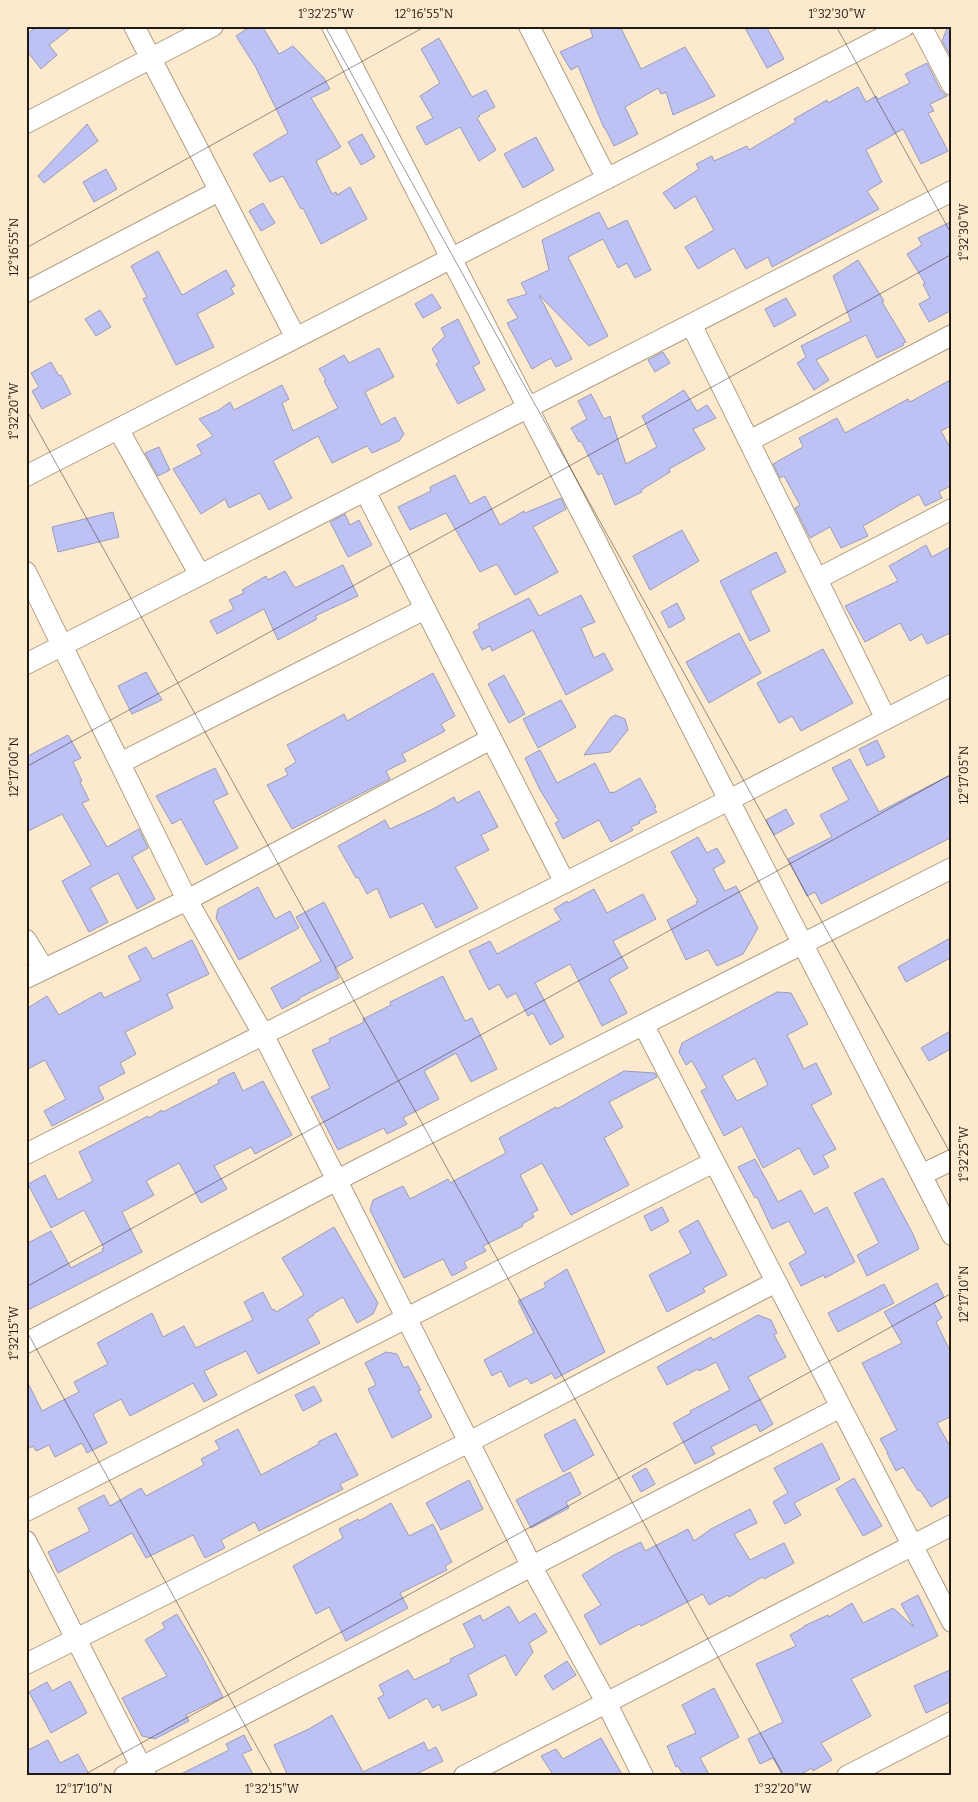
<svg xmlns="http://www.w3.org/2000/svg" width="978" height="1802" viewBox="0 0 978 1802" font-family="Bitter,serif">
  <rect width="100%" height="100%" fill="#fde9cd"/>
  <path fill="#bdc1f3" stroke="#9a9dba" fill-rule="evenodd" d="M37 26H73L49 45 57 55 41 69 26 50V35Z
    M251 26H262L279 54 293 46 324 78 330 89 311 98 341 147 316 161 332 194 336 192 337 195 350 187 367 219 321 244 303 208 301 209 283 176 270 182 253 154 288 133 255 66 236 36Z
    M589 26H620L641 69 685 47 715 96 673 115 666 92 661 94 658 88 625 107 638 134 614 146 605 128H604L578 66 571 70 560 52 593 37Z
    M744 26H766L784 59 767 68Z
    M948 26H952V59L942 41Z
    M439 38 472 97 486 90 495 107 479 115 480 116 477 118 496 150 479 161 460 127 426 145 416 127 433 118 420 96 440 83 421 49Z
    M927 63 941 91 947 96 930 104 934 111 928 113 948 151 921 164 903 129 866 150 882 182 867 191 879 209 772 267 768 257 746 269 734 248 698 269 685 247 714 230 695 196 675 209 663 193 699 169 696 164 712 156 714 161 747 146 749 150 796 122 794 119 827 100 828 103 858 87 866 102 876 96 878 99 910 83 905 74Z
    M87 124 98 141 44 183 38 176Z
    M362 134 375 157 361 165 348 142Z
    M536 137 554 170 523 188 504 154Z
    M106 169 117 189 94 202 83 182Z
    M263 203 275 223 261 231 249 211Z
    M599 212 608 229 627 220 651 270 635 278 627 263 618 268 603 239 568 257 608 336 589 346 539 295 572 359 556 367 551 358 532 369 507 323 518 318 507 300 527 294 521 283 549 270 542 240Z
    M952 221V310L929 322 919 304 930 298 923 284 925 283 907 254 922 245 918 238Z
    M158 251 182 295 226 270 235 286 231 288 234 294 197 314 214 347 176 365 143 299 147 297 131 266Z
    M858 260 884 301 882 302 906 342 903 343 904 345 877 358 866 335 816 360 829 380 814 390 797 363 806 357 801 346 851 321 833 276Z
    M432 294 441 308 423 318 415 304Z
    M786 298 796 315 774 327 765 309Z
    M100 310 111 327 96 336 85 319Z
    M458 319 480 363 473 367 485 390 458 404 436 364 439 362 432 349 445 336 441 328Z
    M379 348 394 377 365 392 381 425 395 417 404 434 399 441 372 453 367 446 332 463 318 436 273 461 292 498 269 510 260 493 229 508 225 499 201 514 173 469 202 454 197 445 213 436 199 419 219 410 230 402 234 410 282 385 289 399 282 403 293 431 338 408 324 381 326 380 319 369 344 355 349 363Z
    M663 352 670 363 655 372 648 360Z
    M51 362 59 376 61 375 71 394 42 409 32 391 39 387 31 373Z
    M952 379V425L941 431 952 451V485L939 492 942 498 925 506 919 494 863 526 868 536 841 548 830 527 810 538 795 508 800 505 784 476 780 478 773 464 803 447 799 438 837 418 845 433 908 399 910 402Z
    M684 390 697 411 707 405 716 418 693 429 705 449 669 469 670 472 641 490 642 492 615 505 602 473 598 475 581 441 579 442 571 428 587 419 578 401 591 394 604 419 610 416 626 464 657 447 642 416Z
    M159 447 170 470 158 476 145 453Z
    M455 475 470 504 485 496 500 525 524 511 525 513 561 498 566 509 533 527 558 572 515 595 497 564 480 572 446 513 410 530 398 507 431 491 430 487Z
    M113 512 119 537 58 552 52 527Z
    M345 514 350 525 359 520 372 545 348 557 330 522Z
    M682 530 699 561 650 590 633 556Z
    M926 545 932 557 952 546V632L927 644 922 634 910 641 900 623 865 642 845 606 898 581 889 566Z
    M776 552 786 572 750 591 770 631 750 641 720 581Z
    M343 565 358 596 315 616 317 619 278 640 264 609 217 634 210 621 234 609 229 600 244 593 242 590 266 576 268 580 285 571 295 588Z
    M581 595 595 622 581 628 594 658 604 653 613 670 566 695 533 630 492 651 490 646 482 650 473 632 480 628 478 624 529 598 539 616Z
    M677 603 685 619 669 628 661 612Z
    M739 633 761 673 709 703 686 662Z
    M823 649 853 703 801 731 792 716 779 723 757 683Z
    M146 672 162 700 132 714 118 686Z
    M433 673 455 716 441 724 445 731 402 754 406 761 386 771 390 779 292 829 267 785 288 775 285 769 296 762 287 745 344 714 347 721Z
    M504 675 525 714 509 723 488 684Z
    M561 700 576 727 538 748 523 719Z
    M615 715 625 719 628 730 610 752 584 755 610 718Z
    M68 735 81 758 73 762 82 781 80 782 89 800 82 803 107 847 139 829 148 848 132 857 155 899 137 909 118 873 90 888 108 922 89 932 62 881 91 865 62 814 26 832V757Z
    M877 740 885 757 867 766 859 749Z
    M540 750 557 783 595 763 610 793 613 792V793L640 778 656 807 654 808 657 812 639 821 640 823 631 827 633 830 611 842 599 820 563 839 555 823 559 821 540 790 525 758Z
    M850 759 879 812 952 774V837L821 904 815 892 807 896 788 859 832 837 820 815 849 800 832 768Z
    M215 768 228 794 213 801 238 848 206 865 181 819 172 824 156 796Z
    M479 791 498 827 481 835 489 850 455 867 478 908 436 928 423 903 390 918 377 888 367 894 358 877 356 878 338 846 385 820 390 829 433 809 454 797 457 803Z
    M786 809 794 824 774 835 766 820Z
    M698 837 707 853 717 848 725 862 713 869 725 891 736 886 758 928 743 954 717 966 708 950 686 960 667 920 697 904 696 902 698 901 671 852Z
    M258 887 275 919 290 911 299 928 239 960 216 918 218 909Z
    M594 889 607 913 643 894 656 919 613 941 628 968 609 979 627 1013 602 1026 570 964 535 983 564 1037 550 1045 533 1013 528 1016 516 993 507 998 499 984 489 990 469 951 490 941 497 954 561 920 554 909 567 901 568 903Z
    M324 902 353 958 335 968 339 978 299 998 300 999 282 1009 271 988 321 961 296 917Z
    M952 937V957L906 982 898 967Z
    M192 940 209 974 167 994 173 1008 125 1032 136 1054 120 1063 125 1073 98 1087 104 1099 52 1126 44 1111 66 1099 45 1060 26 1070V1009L47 996 59 1015 101 992 104 998 141 980 128 956 146 947 153 959Z
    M443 976 465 1021 472 1018 497 1069 471 1082 456 1053 424 1071 439 1099 403 1118 407 1124 387 1134 384 1128 338 1150 311 1097 330 1088 312 1050 330 1042 329 1039 364 1022 363 1019 391 1005 390 1002Z
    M777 992 791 993 808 1024 787 1035 804 1069 816 1063 832 1094 811 1105 836 1149 823 1156 829 1167 814 1175 799 1148 763 1168 742 1126 724 1136 701 1091 707 1088 692 1061 686 1065 679 1052 682 1043ZM755 1058 768 1085 737 1101 722 1076Z
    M952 1030V1048L929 1061 921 1048Z
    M624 1071 655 1073 657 1077 609 1102 623 1127 604 1138 629 1185 571 1215 542 1163 520 1175 538 1210 532 1213 534 1217 522 1224 523 1226 483 1246 486 1251 464 1262 467 1268 452 1276 443 1259 404 1278 370 1210 373 1200 403 1186 410 1199 448 1179 450 1183 506 1153 499 1138 556 1107 557 1109Z
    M234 1072 243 1091 263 1081 292 1135 255 1154 251 1147 214 1166 227 1189 201 1203 179 1163 146 1181 154 1195 122 1212 142 1252 26 1311V1244L51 1231 71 1268 103 1251 102 1249 104 1248 84 1210 51 1228 28 1184 45 1175 58 1200 93 1181 79 1152 148 1116 149 1118 162 1110 163 1112 219 1083 218 1080Z
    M755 1159 778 1202 801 1190 814 1214 827 1207 855 1262 825 1278 824 1275 801 1286 789 1263 806 1253 789 1221 772 1229 757 1197 755 1198 738 1167Z
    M883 1178 913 1234 919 1249 867 1276 857 1255 879 1243 854 1193Z
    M662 1207 669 1221 651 1231 644 1216Z
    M698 1220 727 1275 703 1288 705 1292 667 1312 649 1275 691 1253 679 1231Z
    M334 1227 378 1303 373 1314 357 1323 343 1297 313 1314 314 1315 307 1319 320 1343 258 1374 246 1351 204 1371 217 1395 204 1402 193 1383 130 1416 121 1399 93 1414 107 1443 87 1453 82 1443 55 1457 49 1445 36 1451 33 1446 26 1450V1379L42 1411 79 1392 74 1382 108 1364 97 1343 152 1313 163 1337 184 1326 196 1348 253 1320 244 1302 263 1292 272 1310 274 1309 276 1312 304 1295 282 1258Z
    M567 1269 605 1352 555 1379 552 1373 531 1384 527 1378 509 1387 501 1371 492 1376 484 1360 534 1333 518 1301 546 1287 544 1283Z
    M937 1283 944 1297 934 1303 942 1318 936 1322 952 1355V1416L937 1423 952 1450V1495L931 1507 920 1490 918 1491 903 1467 896 1471 887 1453H888L880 1439 897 1430 862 1363 902 1343 884 1312Z
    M884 1284 894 1303 838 1332 828 1313Z
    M758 1315 771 1320 777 1333 774 1335 786 1357 748 1377 773 1424 760 1432 756 1424 711 1447 715 1454 695 1464 673 1423 691 1413 690 1411 730 1390 716 1362 699 1371 698 1369 667 1385 657 1367 711 1337 713 1340Z
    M386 1352 397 1354 404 1368 408 1366 421 1390 418 1391 432 1417 392 1438 368 1389 376 1385 365 1363Z
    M314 1386 322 1401 303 1411 295 1395Z
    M575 1419 594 1455 563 1472 544 1435Z
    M238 1429 261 1475 319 1444 318 1442 336 1433 358 1475 340 1484 343 1489 259 1531 255 1522 221 1540 225 1548 205 1558 193 1535 146 1558 132 1533 58 1573 48 1552 90 1531 78 1508 104 1495 110 1506 141 1488 146 1496 204 1465 201 1459 220 1449 215 1441Z
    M822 1443 840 1479 794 1503 801 1515 785 1524 773 1502 788 1493 774 1468Z
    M646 1468 655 1484 641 1492 632 1476Z
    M570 1472 581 1494 566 1502 569 1508 531 1528 516 1500Z
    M854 1478 882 1526 863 1536 836 1489Z
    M469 1480 483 1509 441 1530 426 1503Z
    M391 1503 409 1536 433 1524 452 1562 445 1566 447 1570 400 1593 408 1608 346 1641 329 1607 316 1614 293 1566 343 1538 339 1529 358 1519 359 1521Z
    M750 1509 757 1523 734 1534 750 1560 784 1543 794 1563 764 1579 762 1577 729 1597 728 1595 709 1605 703 1594 641 1626 639 1624 600 1645 584 1615 601 1605 582 1575 614 1555 641 1542 645 1551 688 1529 694 1541 711 1529Z
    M918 1595 938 1636 851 1679 871 1716 821 1743 832 1760 813 1771 812 1768 798 1776H783L773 1758 760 1764 748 1739 783 1722 756 1664 796 1646 790 1635 804 1627V1626L828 1615 829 1617 852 1603 863 1623 893 1608 914 1627 901 1604Z
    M509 1606 519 1623 535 1613 547 1632 529 1643 533 1652 516 1676 505 1655 468 1675 477 1695 442 1711 439 1704 433 1708 427 1698 389 1719 378 1698 384 1695 379 1685 408 1670 414 1680 451 1662 450 1659 475 1647 463 1624 480 1615 483 1621Z
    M177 1614 203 1658 223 1697 186 1715 189 1721 155 1739 142 1736 122 1698 167 1676 145 1640 165 1628 162 1623Z
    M567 1661 576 1675 553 1690 544 1676Z
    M952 1669V1701L926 1713 914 1686Z
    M70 1681 87 1713 51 1733 29 1692 47 1682 52 1691Z
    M714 1688 739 1737 700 1758 710 1776H684L678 1766 676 1767 667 1746 696 1733 682 1705Z
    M332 1715 363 1772 424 1742 428 1751 436 1747 443 1761 412 1776H288L274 1745 309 1729Z
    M244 1735 252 1750 242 1754 254 1776H177L229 1750 226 1744Z
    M601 1738 623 1776H554L541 1756 556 1749 563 1759Z
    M48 1740 60 1763 78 1754 90 1776H26V1751Z"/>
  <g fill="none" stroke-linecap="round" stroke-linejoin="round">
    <g stroke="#b09e83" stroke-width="22">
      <path id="minor" d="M134 26 296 338
        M332 26 952 1235
        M529 26 607 179
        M921 26 952 85
        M26 123 213 26
        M26 292 219 191
        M691 324 886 719
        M118 429 200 575
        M749 441 952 335
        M26 476 905 26
        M365 491 565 883
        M26 572 187 900 263 1034 532 1567 606 1702 643 1776
        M817 579 952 509
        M26 664 952 191
        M120 763 425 609
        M26 940 44 969
        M26 978 187 900 491 739
        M644 1026 952 1622
        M26 1154 729 800 952 685
        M921 1175 952 1160
        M26 1343 337 1180 952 868
        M26 1511 714 1162
        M26 1541 146 1776
        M26 1664 469 1442 776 1282
        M124 1776 841 1407
        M464 1776 952 1525
        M847 1776 952 1722"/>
    </g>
    <use href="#minor" stroke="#fff" stroke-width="20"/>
  </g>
  <path fill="none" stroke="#221b11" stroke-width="1" stroke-opacity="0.45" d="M325 26 952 1156M836 26 952 235M26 248 426 26M26 409 784 1776M26 767 952 254M26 1287 952 774M26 1330 273 1776M82 1776 952 1293"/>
  <rect width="978" height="1802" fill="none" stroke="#fde9cd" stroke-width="55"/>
  <rect x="28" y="28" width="922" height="1746" fill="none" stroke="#221b11" stroke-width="2"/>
  <g font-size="12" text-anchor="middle" fill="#221b11">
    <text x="326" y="18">1°32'25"W</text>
    <text x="424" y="18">12°16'55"N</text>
    <text x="837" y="18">1°32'30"W</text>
    <text transform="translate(964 232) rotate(-90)" y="4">1°32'30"W</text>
    <text transform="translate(14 247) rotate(-90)" y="4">12°16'55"N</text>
    <text transform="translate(14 411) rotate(-90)" y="4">1°32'20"W</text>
    <text transform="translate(14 767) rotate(-90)" y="4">12°17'00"N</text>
    <text transform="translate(964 775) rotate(-90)" y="4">12°17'05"N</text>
    <text transform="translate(964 1154) rotate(-90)" y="4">1°32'25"W</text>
    <text transform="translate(964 1294) rotate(-90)" y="4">12°17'10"N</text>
    <text transform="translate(14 1333) rotate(-90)" y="4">1°32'15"W</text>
    <text x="84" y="1793">12°17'10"N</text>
    <text x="272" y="1793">1°32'15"W</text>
    <text x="783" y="1793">1°32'20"W</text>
  </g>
</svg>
